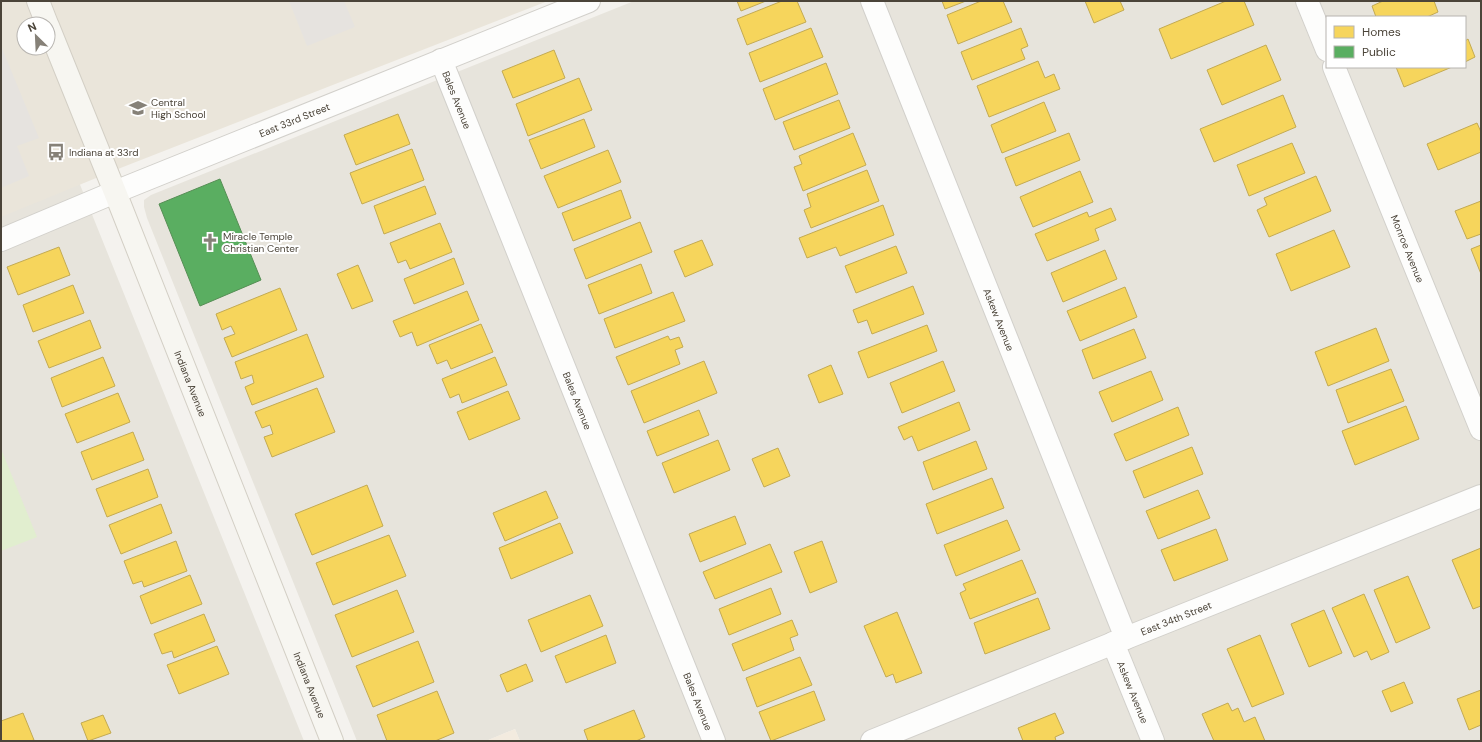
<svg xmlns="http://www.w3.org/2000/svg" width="1482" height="742" viewBox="0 0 1482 742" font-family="'DM Sans',sans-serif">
  <rect width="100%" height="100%" fill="#f4f2ee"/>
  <path fill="#e7e4dc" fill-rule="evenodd" d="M1 1H6L24 48H25L304 741H1Z
    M634 1H1481V741H520L515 729 486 741H357L147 218 144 207V200L151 195ZM1327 17H1465V67H1327Z"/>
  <path fill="#f3ebdf" d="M515 729 520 741H486Z"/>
  <path fill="#eae5da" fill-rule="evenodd" d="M1 1H548L123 167 1 217ZM24 24H48V48H24Z"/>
  <path fill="#e1eecf" d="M1 449 37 537 1 551Z"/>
  <path fill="#e6e3df" d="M289 1H344L355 27 307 46Z
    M1 46 39 138 17 146 29 176 1 188Z"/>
  <path fill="#f6d55c" stroke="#c3aa52" d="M737 1H766L741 11Z
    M782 1H797L806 22 747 45 737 19Z
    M942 1H966L945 9Z
    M981 1H1003L1012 22 958 44 947 15Z
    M1085 1H1120L1124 10 1094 23Z
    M1226 1H1244L1254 25 1171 59 1159 29Z
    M1383 1H1434L1438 12 1427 17H1376L1372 6Z
    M811 28 823 57 760 82 749 53Z
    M1021 28 1028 46 1021 49 1025 59 972 80 961 52Z
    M1468 39 1475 57 1465 62V41Z
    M1266 45 1281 80 1222 105 1207 70Z
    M554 50 565 78 513 98 502 71Z
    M1038 61 1045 78 1054 74 1060 89 989 117 977 86Z
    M826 63 838 94 775 120 763 89Z
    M1396 67H1452L1404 87Z
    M579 78 592 110 528 136 516 104Z
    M1283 95 1296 127 1214 162 1200 129Z
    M839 100 850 128 794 150 783 122Z
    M1044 102 1056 131 1002 153 991 125Z
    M398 114 410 144 356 165 344 135Z
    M584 119 595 147 541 169 529 140Z
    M1477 123 1481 132V152L1438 170 1427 144Z
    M853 133 866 165 803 191 794 167 802 164 799 156Z
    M1069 133 1080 160 1016 186 1005 158Z
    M1292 143 1305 173 1249 196 1237 165Z
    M412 149 424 180 362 204 350 173Z
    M608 150 621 182 558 208 544 176Z
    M867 170 879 201 811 228 804 210 811 207 807 194Z
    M1080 171 1093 202 1033 227 1020 197Z
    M1316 176 1331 211 1269 237 1257 210 1267 205 1264 198Z
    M425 186 436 214 384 234 374 206Z
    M621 190 631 218 573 241 562 213Z
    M1481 201V234L1467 239 1455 211Z
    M883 205 894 235 840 256 836 247 807 258 799 238Z
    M1111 208 1116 220 1095 229 1099 240 1047 261 1035 234 1087 212 1089 217Z
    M640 222 652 252 586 279 574 249Z
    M440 223 452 252 410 269 406 260 398 263 390 243Z
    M1334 230 1350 267 1291 291 1276 254Z
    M702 240 713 265 685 277 674 251Z
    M1481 245V274L1471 249Z
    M896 246 907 273 856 293 845 266Z
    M59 247 70 275 18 295 7 267Z
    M1105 250 1117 279 1063 302 1051 273Z
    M454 258 464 284 414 304 404 279Z
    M641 264 652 293 599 314 588 285Z
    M358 265 373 301 352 309 337 274Z
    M73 285 84 313 33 332 23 305Z
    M913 286 924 314 872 334 867 320 858 323 853 310Z
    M1125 287 1137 317 1080 341 1067 311Z
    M280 288 297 330 232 357 224 338 235 334 231 326 222 330 216 314Z
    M467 291 479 320 417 346 412 332 400 337 393 321Z
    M673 292 685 321 615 348 604 319Z
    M90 320 101 348 49 368 38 341Z
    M481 324 493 352 451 369 447 360 437 364 429 345Z
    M927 325 937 351 868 378 858 352Z
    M1376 328 1389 361 1328 386 1315 352Z
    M1134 329 1146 358 1093 379 1082 350Z
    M307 334 324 377 252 405 245 387 254 383 252 375 241 379 235 362Z
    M668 336 670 340 679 337 683 347 675 350 680 364 628 385 616 357Z
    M103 357 115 386 62 407 51 378Z
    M495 357 507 385 462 403 459 394 450 398 442 379Z
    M704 361 717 393 644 423 631 391Z
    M943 361 955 391 902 413 890 383Z
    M831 365 843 394 819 403 808 375Z
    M1391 369 1404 401 1348 423 1336 390Z
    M1151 371 1163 400 1112 422 1099 392Z
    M317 388 335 432 272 457 264 437 273 434 270 425 262 428 255 412Z
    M508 391 520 419 469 440 457 412Z
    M118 393 130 422 77 443 65 414Z
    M959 402 970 430 918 451 912 436 904 440 898 427Z
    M1406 406 1419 439 1355 465 1342 431Z
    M1178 407 1189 435 1126 461 1114 434Z
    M699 410 709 435 657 456 647 431Z
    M133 432 144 460 92 480 81 452Z
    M718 440 730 470 674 493 662 463Z
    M976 441 987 469 933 490 923 462Z
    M1192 447 1203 474 1144 498 1133 471Z
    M778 448 790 476 764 487 752 459Z
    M148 469 158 497 107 517 96 489Z
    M992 478 1004 508 937 534 926 504Z
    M367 485 383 526 312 555 295 514Z
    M1198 490 1210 518 1158 539 1146 511Z
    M546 491 558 518 505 541 493 513Z
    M161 504 172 533 121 554 109 525Z
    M735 516 746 544 700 562 689 534Z
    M1007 520 1020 550 956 576 944 545Z
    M560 523 573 553 511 579 499 548Z
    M1216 529 1228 560 1174 581 1161 550Z
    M389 535 406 576 333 605 316 563Z
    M176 541 187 571 144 587 142 581 133 584 124 561Z
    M822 541 837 582 810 593 794 552Z
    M770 544 782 572 715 599 703 572Z
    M1481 548V606L1473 609 1452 560Z
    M1022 560 1036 593 970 619 960 593 966 590 963 584Z
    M190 575 202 604 151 624 140 596Z
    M1408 576 1430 628 1396 643 1374 590Z
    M771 588 781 614 729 635 719 609Z
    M397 590 414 632 352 657 335 615Z
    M1364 594 1389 652 1371 660 1367 651 1354 657 1332 608Z
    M590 595 603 626 541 652 528 620Z
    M1038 598 1050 629 985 654 974 623Z
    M1324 610 1342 653 1309 667 1291 624Z
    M897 612 922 673 896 683 893 674 886 677 864 626Z
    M204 614 215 641 174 658 172 651 162 654 154 634Z
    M792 620 798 635 790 638 794 650 743 671 732 644Z
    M606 635 616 663 566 683 555 656Z
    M1260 635 1284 694 1252 707 1227 649Z
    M418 641 434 682 373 707 356 666Z
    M217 646 229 674 179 694 167 665Z
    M800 657 812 685 757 707 746 678Z
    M526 664 533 681 507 692 500 675Z
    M1404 682 1413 703 1391 712 1382 691Z
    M1481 690V725L1469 730 1457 699Z
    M437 691 454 733 435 741H387L377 715Z
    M814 691 825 720 771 741 759 712Z
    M1228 703 1232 711 1238 708 1244 722 1255 717 1265 741H1214L1202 714Z
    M634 710 645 737 636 741H588L584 730Z
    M23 713 34 740 30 741H1V721Z
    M1055 713 1064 733 1055 737 1056 741H1023L1018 728Z
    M103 715 111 733 88 741 81 723Z"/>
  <path fill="#5aae61" stroke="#568e55" d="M220 179 261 280 200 306 159 204Z"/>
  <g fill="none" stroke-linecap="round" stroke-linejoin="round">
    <g stroke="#d2d0cb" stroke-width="24">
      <g id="street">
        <path id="s1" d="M872 1 1126 638"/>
        <path d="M1307 1 1327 50"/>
        <path id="s2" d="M441 60 714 741"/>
        <path id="s3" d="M1334 67 1481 429"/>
        <path id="s4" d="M1 240 115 192 589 1"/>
        <path id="s5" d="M1113 643 1153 741"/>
        <path id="s6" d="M872 741 1126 638 1481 496"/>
      </g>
    </g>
    <g stroke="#d3cfc5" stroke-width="24">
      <g id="secondary">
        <path d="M38 1 47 24"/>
        <path id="s7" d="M48 26 115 192 332 741"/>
      </g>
    </g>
    <use href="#street" stroke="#fdfdfc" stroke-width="22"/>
    <use href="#secondary" stroke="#f7f6f1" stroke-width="22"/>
  </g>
  <defs>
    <g id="school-bare" transform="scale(1.38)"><path d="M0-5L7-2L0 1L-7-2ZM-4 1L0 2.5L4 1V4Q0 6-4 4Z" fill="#868178" stroke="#fff" stroke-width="2.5" paint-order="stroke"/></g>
    <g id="bus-bare" transform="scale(1.38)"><path d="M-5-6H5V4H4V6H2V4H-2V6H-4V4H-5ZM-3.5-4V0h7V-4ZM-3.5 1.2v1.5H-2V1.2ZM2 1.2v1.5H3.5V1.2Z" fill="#868178" stroke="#fff" stroke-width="2.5" paint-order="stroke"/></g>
    <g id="church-bare" transform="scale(1.38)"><path d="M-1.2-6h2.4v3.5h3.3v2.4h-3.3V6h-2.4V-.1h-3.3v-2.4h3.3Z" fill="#868178" stroke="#fff" stroke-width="2.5" paint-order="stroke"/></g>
  </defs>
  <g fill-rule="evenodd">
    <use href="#school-bare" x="138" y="108"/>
    <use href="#bus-bare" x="56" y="152"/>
    <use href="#church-bare" x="210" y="242"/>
  </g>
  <g text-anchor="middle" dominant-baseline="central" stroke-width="4" stroke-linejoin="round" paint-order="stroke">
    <g font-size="10" fill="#4b4439" stroke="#fff">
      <text stroke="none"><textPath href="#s2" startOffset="43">Bales Avenue</textPath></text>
      <text stroke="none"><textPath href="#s4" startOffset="317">East 33rd Street</textPath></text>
      <text stroke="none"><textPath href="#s3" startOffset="196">Monroe Avenue</textPath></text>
      <text stroke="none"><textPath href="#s1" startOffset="343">Askew Avenue</textPath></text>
      <text stroke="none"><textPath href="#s7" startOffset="385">Indiana Avenue</textPath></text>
      <text stroke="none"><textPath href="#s2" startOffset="367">Bales Avenue</textPath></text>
      <text stroke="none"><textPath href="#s6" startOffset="328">East 34th Street</textPath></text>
      <text stroke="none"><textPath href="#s7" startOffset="709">Indiana Avenue</textPath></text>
      <text stroke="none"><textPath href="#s5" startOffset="53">Askew Avenue</textPath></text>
      <text stroke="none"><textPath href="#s2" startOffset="691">Bales Avenue</textPath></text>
    </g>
    <g font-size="10" fill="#4b4439" stroke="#fff" text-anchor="start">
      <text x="151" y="102">Central<tspan x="151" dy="12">High School</tspan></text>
      <text x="69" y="152">Indiana at 33rd</text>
      <text x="223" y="236">Miracle Temple<tspan x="223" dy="12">Christian Center</tspan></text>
    </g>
  </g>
  <rect width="1482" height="742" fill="none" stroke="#4b4439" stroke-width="4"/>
  <rect x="1326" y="16" width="140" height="52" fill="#ffffff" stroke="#b7b4b0"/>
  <rect x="1334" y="26" width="20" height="12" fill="#f6d55c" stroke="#b7b4b0"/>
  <text x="1362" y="36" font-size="12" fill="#4b4439">Homes</text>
  <rect x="1334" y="46" width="20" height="12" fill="#5aae61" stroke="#b7b4b0"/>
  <text x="1362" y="56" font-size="12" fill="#4b4439">Public</text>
  <g transform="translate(36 36) rotate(336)"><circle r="19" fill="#ffffff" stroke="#b7b4b0"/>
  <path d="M0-3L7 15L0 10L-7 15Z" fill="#868178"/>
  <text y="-6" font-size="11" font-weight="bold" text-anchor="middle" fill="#4b4439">N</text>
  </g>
</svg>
